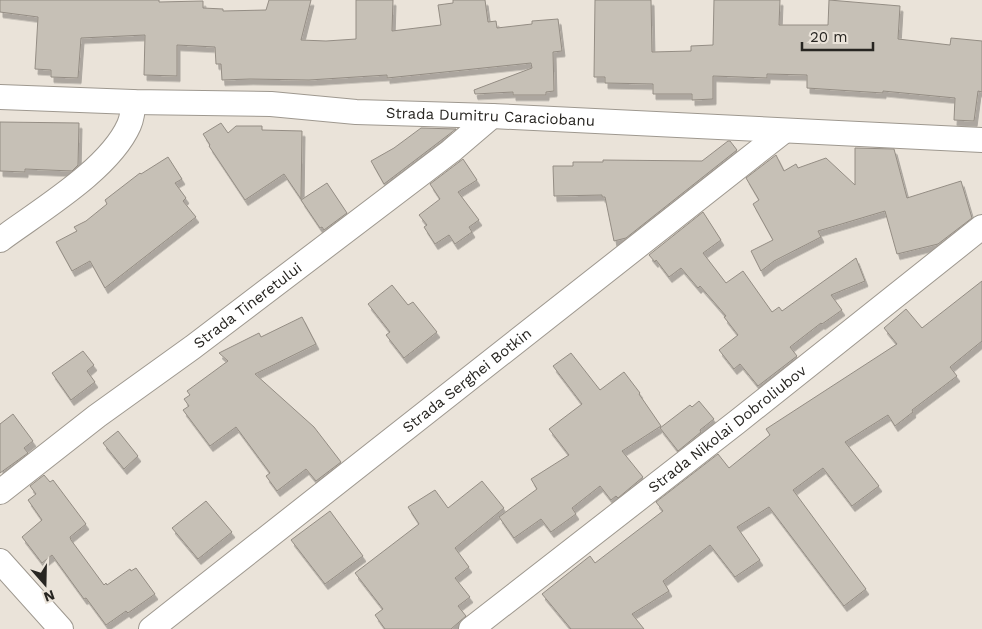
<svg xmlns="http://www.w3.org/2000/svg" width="982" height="629" viewBox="0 0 982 629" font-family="'Work Sans',sans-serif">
  <defs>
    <filter id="shadow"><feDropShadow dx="3" dy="5.5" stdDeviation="0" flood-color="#0004"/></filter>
  </defs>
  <rect width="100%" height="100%" fill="#eae3d9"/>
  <path fill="#c6c0b6" stroke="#948d84" filter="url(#shadow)" d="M0 0H159V2L203 1V8L223 9V11L266 10 269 0H311L301 40 326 41 356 39V0H393L392 31 441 25 438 5 453 3V0H485L488 22 496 21 497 28 532 24V21L558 19 562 51 553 52 554 91 546 92V95H513V92L475 94 474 90 532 68 531 63 387 78V75L309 80 250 79 222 80 221 64H216L215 47 177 45V76L144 75 145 35 81 38 78 78 51 77V70L35 69 38 17 0 12Z
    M595 0H651L652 52 691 51V46L713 45 714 0H780L779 25H828L829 0 900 6 898 39 950 45 951 38 982 41V92L978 91 974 121 954 120 955 98 883 91V93L807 88V75L767 74V78L713 76V99L692 100V94H653V84L605 83V77H594Z
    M0 122 79 123 78 165 72 171 25 169V172L0 171Z
    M221 123 228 133 236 126H262V130L302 131 301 199 284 174 245 200 209 146 210 145 203 134Z
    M421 128 456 129 384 184 371 161 394 148Z
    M728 141H730L737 150 626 238 614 241 605 197H602V195L554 196 553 166H573V162H603V160L702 161Z
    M855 148 894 149 907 198 961 181 972 218 938 244 897 254 885 211 818 231 821 237 774 261 761 271 751 251 773 240 753 204 759 200 746 178 776 155 784 171 796 164 798 168 826 158 855 185Z
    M168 157 182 179 175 183 186 198 183 201 196 217 105 288 90 261 72 271 56 242 77 231 74 227 86 221 107 204 105 200 140 173 141 174Z
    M463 159 477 180 458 192 479 220 469 227 472 232 455 244 449 235 435 244 424 227 427 225 419 215 440 199 430 184Z
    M327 183 347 213 324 230 322 227 320 228 301 200Z
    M703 212 721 240 703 253 726 283 743 271 772 312 779 307 782 311 856 258 865 281 831 295 842 310 822 324 821 323 790 347 797 356 758 386 740 364 734 369 719 350 738 335 724 317 726 316 700 286 698 288 681 268 669 277 656 260 655 262 649 255Z
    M982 281V341L950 367 957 376 912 410 913 412 895 426 888 415 845 442 879 486 852 506 823 468 793 490 866 589 844 606 769 507 737 527 760 560 735 577 710 545 663 581 669 591 632 614 644 629H571L542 594 590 556 595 563 663 511 656 502 718 454 729 468 770 435 766 429 897 344 884 328 906 309 922 328Z
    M392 285 408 305 413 302 437 332 404 358 386 335 390 332 368 304Z
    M302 317 316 344 255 374 314 427 341 462 316 481 306 469 277 491 266 476 270 473 236 427 210 446 183 410 189 406 184 399 190 395 187 391 228 361 219 353 259 333 261 337Z
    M83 351 94 365 87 371 95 382 71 400 52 373Z
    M571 353 600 390 624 372 640 393 639 394 661 426 622 451 643 477 618 498 616 496 611 500 600 486 572 508 576 514 551 532 541 519 514 538 499 517 537 489 531 479 569 455 549 429 582 404 553 366Z
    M699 401 714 419 700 430 701 432 678 451 660 428 690 405 692 407Z
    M13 414 33 441 24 448 28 453 0 473V424Z
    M118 431 138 456 124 469 103 443Z
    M44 475 50 482 53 480 86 524 70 537 71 540 104 585 106 583 107 585 130 569 131 571 136 568 155 594 128 613 126 611 106 625 86 598 84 599 52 555 42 563 22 537 42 520 28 500 36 494 30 486Z
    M482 481 504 508 455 548 469 567 455 578 470 597 458 606 466 616 451 629H385L375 615 383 609 355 573 419 524 408 507 435 490 448 508Z
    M206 501 232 532 198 559 172 528Z
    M330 511 363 556 325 584 291 540Z"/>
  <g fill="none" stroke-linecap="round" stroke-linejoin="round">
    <g stroke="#9e988f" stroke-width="26">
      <g id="minor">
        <path id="s1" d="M0 97 133 102 271 104 356 112 492 116 982 140"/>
        <path d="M0 240C39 211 109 170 129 125 132 118 133 110 133 102"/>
        <path id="s2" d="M0 492 97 416 193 347 451 151 492 116"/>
        <path d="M0 561 61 629"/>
        <path id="s3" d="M151 629 784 131"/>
        <path id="s4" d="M471 629 737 422 982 227"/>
      </g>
    </g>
    <use href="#minor" stroke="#fff" stroke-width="24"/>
  </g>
  <g text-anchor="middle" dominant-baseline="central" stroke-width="5" stroke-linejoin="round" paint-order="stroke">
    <g font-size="15" fill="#272521" stroke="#eae3d9">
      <text stroke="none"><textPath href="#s1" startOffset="491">Strada Dumitru Caraciobanu</textPath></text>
      <text stroke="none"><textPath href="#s2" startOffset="310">Strada Tineretului</textPath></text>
      <text stroke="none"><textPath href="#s3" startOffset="402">Strada Serghei Botkin</textPath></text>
      <text stroke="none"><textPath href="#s4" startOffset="325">Strada Nikolai Dobroliubov</textPath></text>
    </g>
  </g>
  <g transform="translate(45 584) rotate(160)" stroke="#eae3d9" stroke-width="4" paint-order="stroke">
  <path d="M0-4L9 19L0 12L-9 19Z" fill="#272521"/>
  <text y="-8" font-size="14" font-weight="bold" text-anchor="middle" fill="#272521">N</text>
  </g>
  <path d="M802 42v8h71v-8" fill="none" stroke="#272521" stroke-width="2.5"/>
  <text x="810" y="42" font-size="15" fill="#272521" stroke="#eae3d9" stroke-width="4" paint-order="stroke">20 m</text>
</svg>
